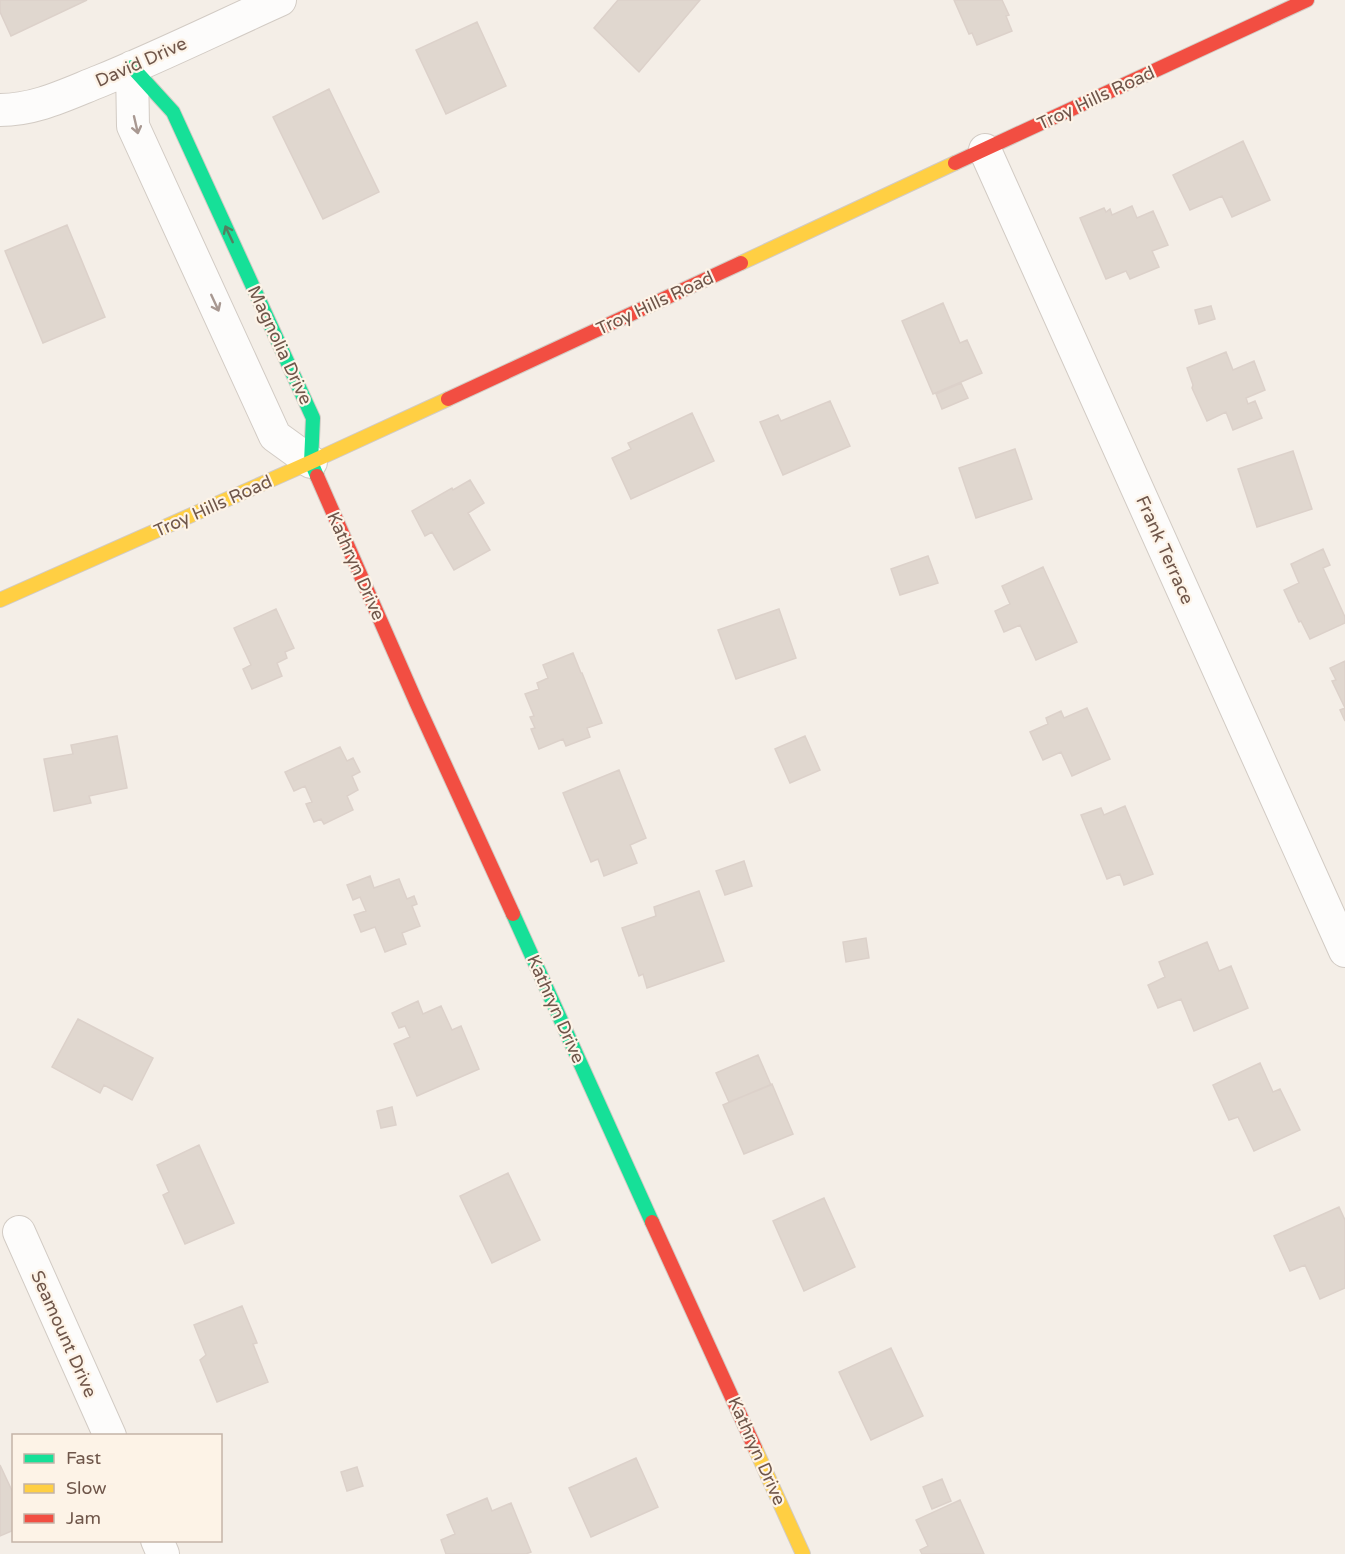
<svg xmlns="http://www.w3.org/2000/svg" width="1345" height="1554" viewBox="0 0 1345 1554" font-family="'Varela Round',sans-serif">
  <rect width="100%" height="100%" fill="#f4eee7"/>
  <path fill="#e0d7cf" stroke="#dcd1ca" stroke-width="1.5" d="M0 0H87L11 36 0 12Z
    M618 0H700L639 72 594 28Z
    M954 0H1002L1009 15 1006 16 1012 31 977 45 972 33 969 34Z
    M477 22 506 86 446 114 416 50Z
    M329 89 379 192 323 219 273 117Z
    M1243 141 1270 200 1232 217 1222 196 1190 210 1173 175Z
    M1132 206 1137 218 1153 211 1168 245 1152 251 1159 267 1130 279 1126 271 1106 279 1080 218 1104 208 1106 212 1110 209 1112 215Z
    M67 225 105 317 43 343 5 251Z
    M943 303 960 343 967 340 982 373 933 394 902 321Z
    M1211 306 1215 319 1199 324 1195 310Z
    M1226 352 1233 370 1254 361 1265 390 1246 398 1248 404 1255 401 1262 418 1233 430 1226 412 1207 421 1192 388 1193 385 1187 368Z
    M961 383 968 398 942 409 936 394Z
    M830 401 850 446 783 475 760 422 778 415 781 421Z
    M692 413 714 461 631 499 612 458 631 449 628 443Z
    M1015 449 1032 499 976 518 959 468Z
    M1293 451 1312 509 1257 527 1238 469Z
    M470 480 484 503 468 513 490 550 454 570 432 532 425 536 412 511 452 488 453 490Z
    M1323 549 1330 565 1323 568 1345 617V623L1310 639 1301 621 1299 622 1284 590 1299 583 1291 564Z
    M928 556 938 583 900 595 891 569Z
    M1043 567 1077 642 1036 660 1020 625 1004 632 995 611 1010 604 1002 586Z
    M276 609 294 648 285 652 287 658 277 663 282 676 252 689 243 669 251 665 234 628Z
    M779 609 796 658 736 679 718 630Z
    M573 653 581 673H582L602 723 587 728 590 737 566 746 563 739 539 749 531 729 535 728 530 717 534 716 525 694 539 689 537 683 548 678 543 665Z
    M1345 661V721L1340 710 1345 708 1332 681 1336 680 1330 668Z
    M1087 708 1110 759 1072 776 1061 752 1043 760 1030 732 1048 724 1046 718 1061 711 1064 718Z
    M117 736 127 788 89 796 91 803 54 811 44 759 73 754 71 745Z
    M805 736 820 770 790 783 775 749Z
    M340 747 347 761 353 758 360 772 352 776 358 790 347 796 353 810 324 824 321 819 314 822 306 804 312 802 305 786 294 791 285 772Z
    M619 770 646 838 630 845 637 863 604 876 598 859 591 862 563 793Z
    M1125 806 1153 874 1124 885 1120 874 1107 879 1081 815 1101 808 1104 815Z
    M744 861 752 886 725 895 716 871Z
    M370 876 374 888 399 879 407 899 414 896 417 904 412 906 420 926 402 933 406 944 385 952 375 927 361 932 354 915 366 911 360 897 353 900 347 885Z
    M699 891 724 961 647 988 643 974 639 976 622 928 656 916 654 907Z
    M866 938 869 958 846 962 843 942Z
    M1207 942 1219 971 1231 966 1248 1008 1194 1031 1181 999 1158 1008 1148 985 1165 977 1159 962Z
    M418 1001 423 1014 441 1006 452 1030 461 1026 479 1069 417 1096 394 1044 410 1037 405 1026 399 1028 392 1013Z
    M78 1019 153 1058 132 1100 104 1085 100 1093 52 1067Z
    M758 1055 771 1085 729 1102 716 1073Z
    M1260 1063 1273 1092 1280 1089 1300 1130 1254 1151 1238 1117 1229 1120 1213 1085Z
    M772 1084 793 1134 744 1154 723 1105Z
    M392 1107 396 1125 381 1128 377 1111Z
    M199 1145 234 1223 185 1244 163 1195 169 1192 157 1165Z
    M508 1173 540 1240 492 1263 460 1196Z
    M824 1198 855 1267 804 1291 773 1221Z
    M1339 1207 1345 1220V1288L1320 1299 1305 1265 1290 1271 1274 1236Z
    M242 1306 257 1343 253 1344 268 1382 217 1402 200 1360 206 1355 194 1325Z
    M891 1348 923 1416 871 1440 839 1372Z
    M636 1458 658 1507 591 1537 569 1488Z
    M0 1465 14 1495V1530L0 1536Z
    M357 1467 363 1486 347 1491 341 1472Z
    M942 1479 951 1501 932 1509 923 1487Z
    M487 1498 492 1511 511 1503 531 1552 526 1554H446L441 1540 455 1534 447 1515Z
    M960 1500 984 1554H922L920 1550 928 1546 916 1520Z"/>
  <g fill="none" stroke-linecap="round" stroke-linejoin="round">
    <g stroke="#d2cbc4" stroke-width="34">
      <path id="street" d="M132 67 133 126 275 436 311 462
        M0 110C36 110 67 94 100 81 161 56 220 27 280 0
        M985 150 1345 951
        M19 1232 110 1436
        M157 1540 163 1554"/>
    </g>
    <g stroke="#d2cbc4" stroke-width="16">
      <path id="fast" d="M132 67 173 112 313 418 311 462 317 476
        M513 914 652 1222"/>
    </g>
    <g stroke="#d2cbc4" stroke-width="16">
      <path id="slow" d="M741 263 955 163
        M0 600 311 462 448 399
        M755 1448 803 1554"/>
    </g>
    <g stroke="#d2cbc4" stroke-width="16">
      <path id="jam" d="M955 163 1307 0
        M448 399 741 263
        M317 476 417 704 513 914
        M652 1222 755 1448"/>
    </g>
    <use href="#street" stroke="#fdfcfb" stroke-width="32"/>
    <use href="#fast" stroke="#16e098" stroke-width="14"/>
    <use href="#slow" stroke="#ffcf43" stroke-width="14"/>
    <use href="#jam" stroke="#f24e42" stroke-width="14"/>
  </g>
  <defs><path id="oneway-shaft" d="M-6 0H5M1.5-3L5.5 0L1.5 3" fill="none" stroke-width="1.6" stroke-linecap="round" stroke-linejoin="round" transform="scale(1.5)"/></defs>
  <g stroke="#a89891">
    <use href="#oneway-shaft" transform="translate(136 125) rotate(77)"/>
    <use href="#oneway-shaft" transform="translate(215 303) rotate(65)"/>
  </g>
  <use stroke="#547f61" href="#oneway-shaft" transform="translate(229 234) rotate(-115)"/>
  <g text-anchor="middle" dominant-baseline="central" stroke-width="4.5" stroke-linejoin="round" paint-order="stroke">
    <g font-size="18" fill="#6f564a" stroke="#fdf3e7">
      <text transform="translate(141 62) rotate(-24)">David Drive</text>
      <text transform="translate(1096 98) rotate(-25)">Troy Hills Road</text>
      <text transform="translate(655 303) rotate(-25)">Troy Hills Road</text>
      <text transform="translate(280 345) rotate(65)">Magnolia Drive</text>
      <text transform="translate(213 506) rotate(-24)">Troy Hills Road</text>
      <text transform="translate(1165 550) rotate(66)">Frank Terrace</text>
      <text transform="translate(356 566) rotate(66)">Kathryn Drive</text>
      <text transform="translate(556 1009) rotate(66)">Kathryn Drive</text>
      <text transform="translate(64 1334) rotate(66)">Seamount Drive</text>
      <text transform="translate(757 1451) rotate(66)">Kathryn Drive</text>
    </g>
  </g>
  <rect x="12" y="1434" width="210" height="108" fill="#fdf3e7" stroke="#c4b4a8" stroke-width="1.5"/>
  <rect x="24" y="1454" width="30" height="9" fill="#16e098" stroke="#c4b4a8" stroke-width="1.5"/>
  <text x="66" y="1464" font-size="18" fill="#6f564a">Fast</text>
  <rect x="24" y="1484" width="30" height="9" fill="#ffcf43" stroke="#c4b4a8" stroke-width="1.5"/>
  <text x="66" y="1494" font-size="18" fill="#6f564a">Slow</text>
  <rect x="24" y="1514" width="30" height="9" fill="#f24e42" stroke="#c4b4a8" stroke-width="1.5"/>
  <text x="66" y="1524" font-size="18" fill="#6f564a">Jam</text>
</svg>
